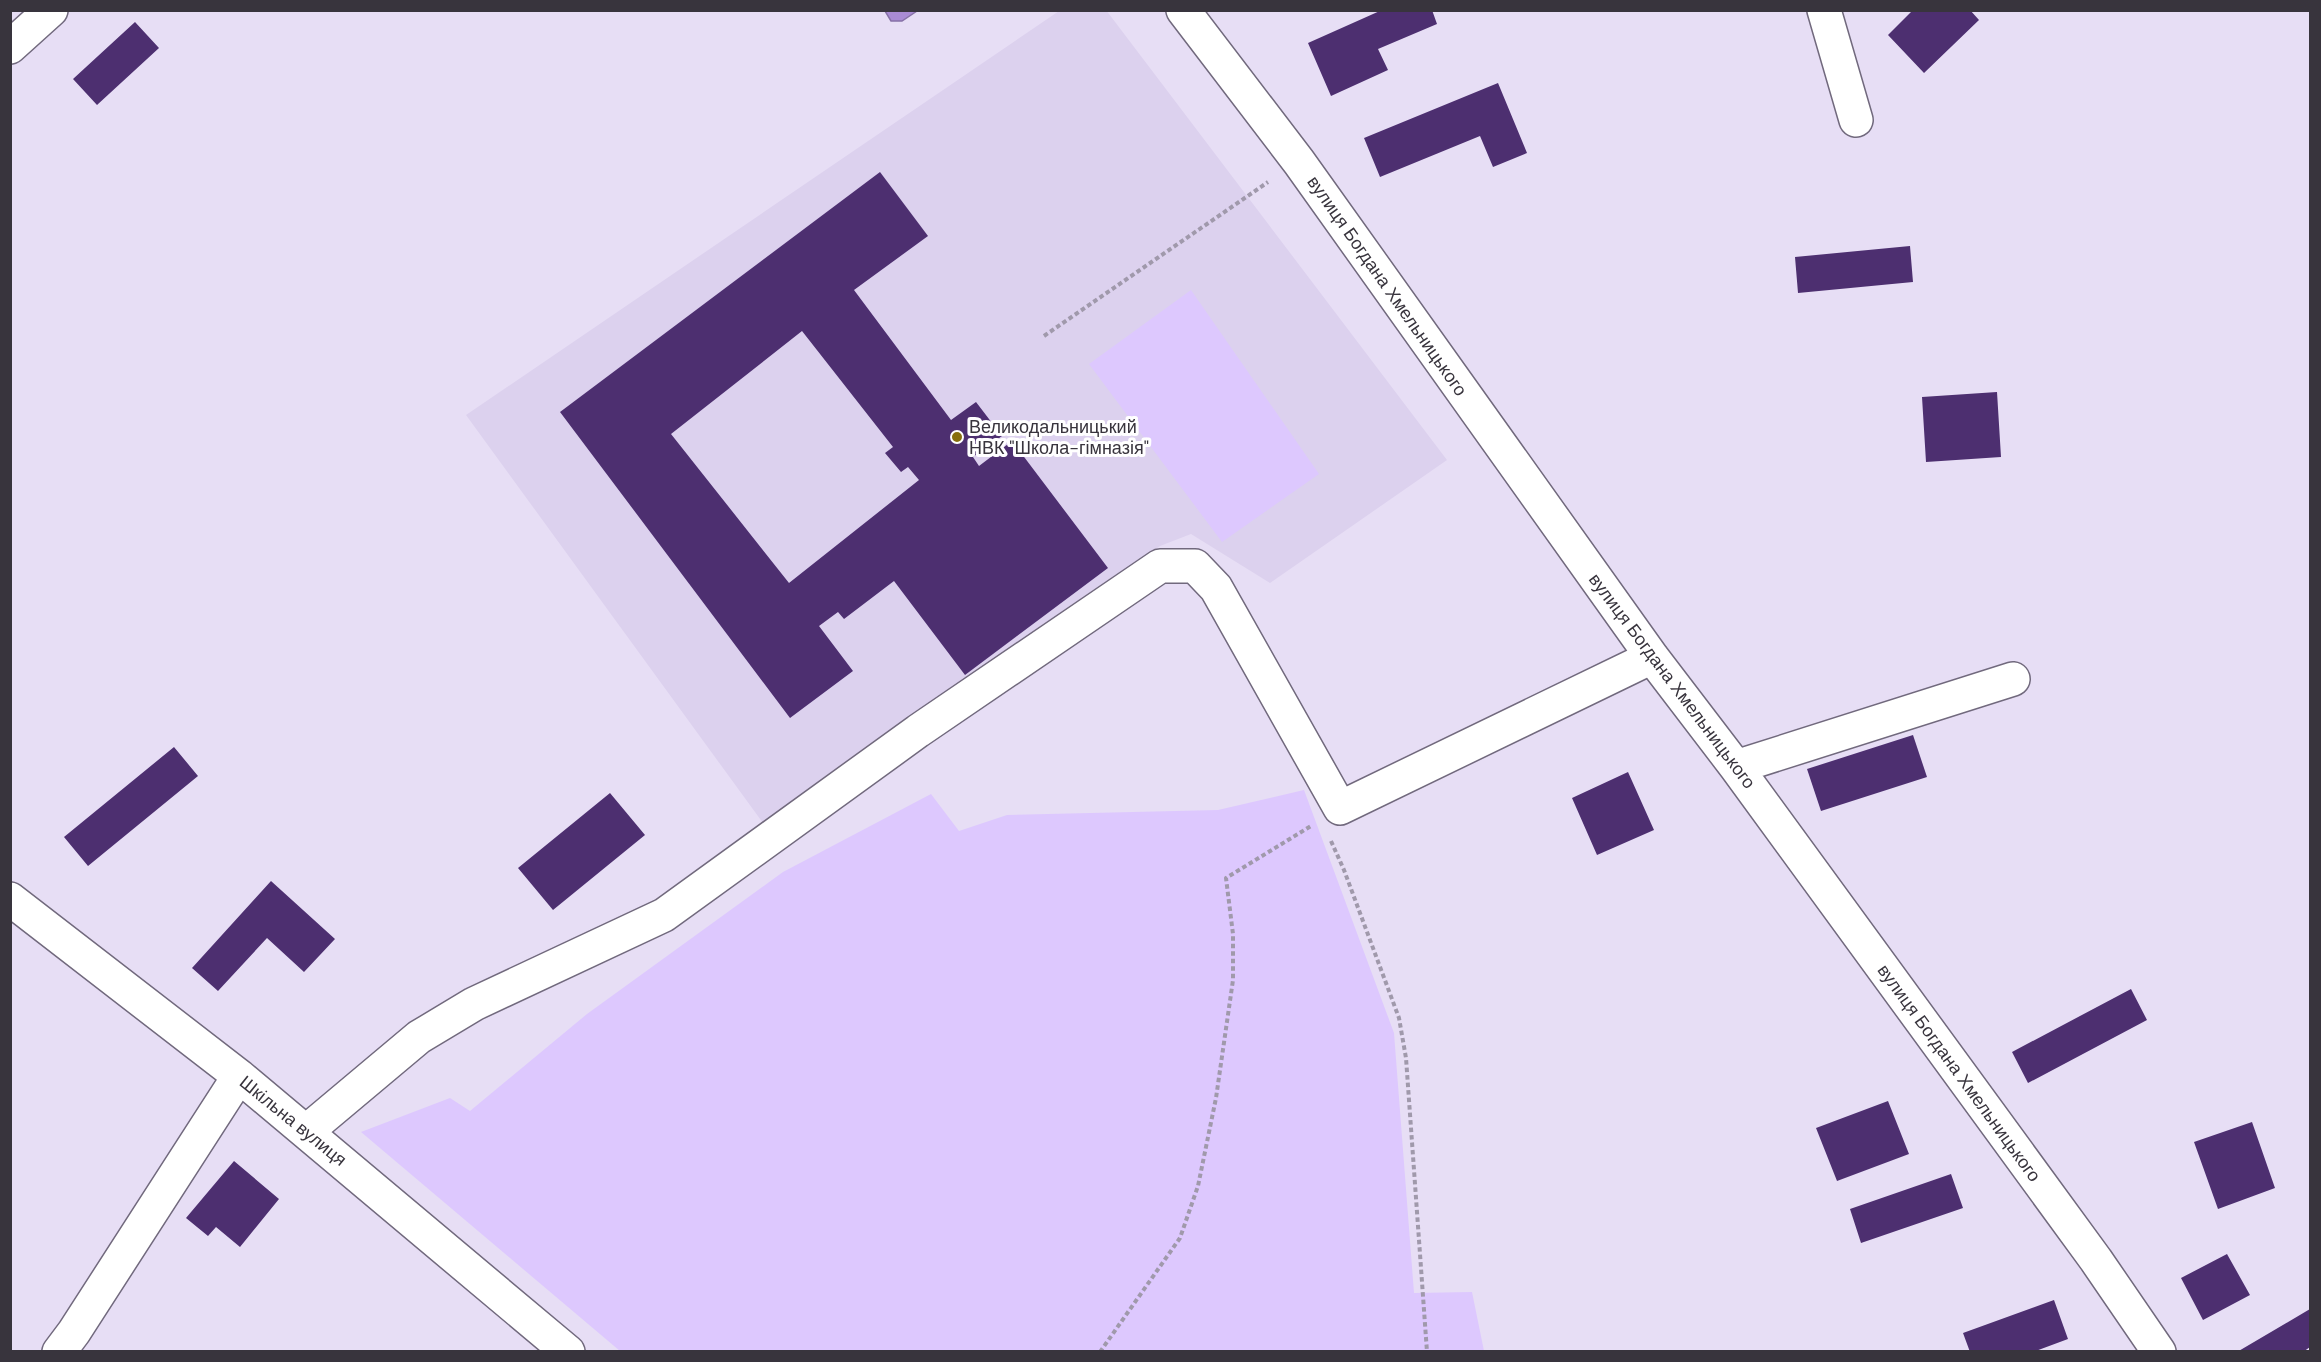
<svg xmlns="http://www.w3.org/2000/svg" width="2321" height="1362" viewBox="0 0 2321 1362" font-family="'DM Sans',sans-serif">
  <rect width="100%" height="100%" fill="#e7def5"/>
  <path fill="#dcd1ee" d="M1106 10 1447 460 1270 583 1191 534 1160 546 763 823 466 415 1059 11Z"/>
  <path fill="#ddc8fe" d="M1191 290 1319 474 1222 542 1089 364Z
    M1304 790 1394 1033 1414 1293 1472 1292 1484 1351H620L361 1132 450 1098 470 1111 587 1014 783 872 931 794 959 831 1007 815 1218 810Z"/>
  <path fill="#a98bd4" stroke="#8771a7" stroke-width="1.5" d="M885 11V10L917 11 902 21H891Z"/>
  <path fill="#4d2f70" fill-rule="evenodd" d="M1382 10H1432L1437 24 1378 49 1388 70 1331 96 1308 43Z
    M1913 10H1970L1979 20 1924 73 1888 35Z
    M135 22 159 48 97 105 73 79Z
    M1498 83 1527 153 1493 167 1480 136 1380 177 1364 138Z
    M880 172 928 236 854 290 951 420 976 402 1002 436 973 457 979 466 1012 441 1108 568 965 675 894 581 844 619 838 612 819 626 853 671 790 718 560 412ZM802 331 893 447 885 453 901 472 908 467 919 480 789 583 671 434Z
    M1910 246 1913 282 1798 293 1795 257Z
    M1997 392 2001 457 1926 462 1922 397Z
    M1913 735 1927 777 1821 811 1807 769Z
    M174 747 198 776 88 866 64 837Z
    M1628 772 1654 830 1597 855 1572 798Z
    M610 793 645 835 553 910 518 868Z
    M271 881 335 939 304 972 267 938 218 991 192 968Z
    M2131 989 2147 1020 2028 1083 2012 1052Z
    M1888 1101 1909 1154 1837 1181 1816 1128Z
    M2252 1122 2275 1188 2218 1209 2194 1142Z
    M234 1161 279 1199 240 1247 216 1227 208 1236 186 1218Z
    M1951 1174 1963 1208 1861 1243 1850 1209Z
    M2227 1254 2250 1295 2203 1320 2181 1278Z
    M2054 1300 2068 1339 2033 1352H1970L1963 1333Z
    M2310 1309V1347L2303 1352H2237Z"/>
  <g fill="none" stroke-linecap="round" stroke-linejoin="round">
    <g stroke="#71697d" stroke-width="36">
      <path id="minor" d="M1183 10 1299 162 1652 657 1736 767 2096 1260 2159 1352
        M1824 10 1856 120
        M10 47 51 10
        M1736 767 2013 679
        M10 899 239 1076 568 1352
        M307 1131 419 1037 474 1004 664 915 918 731 1160 566H1195L1216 588 1340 808 1652 657
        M59 1352 74 1332 239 1076"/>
    </g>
    <path stroke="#a099ab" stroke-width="4" stroke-dasharray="4.5 3" stroke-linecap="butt" d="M1044 336 1268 182
      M1331 841 1344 870 1399 1018 1406 1058 1427 1352
      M1100 1352 1180 1238 1198 1186 1216 1098 1233 980V934L1226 878 1311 826"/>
    <use href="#minor" stroke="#fff" stroke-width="33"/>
  </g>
  <circle fill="#876e0e" stroke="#fff" stroke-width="2" cx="957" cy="437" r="6"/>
  <g text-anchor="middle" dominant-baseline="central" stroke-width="6" stroke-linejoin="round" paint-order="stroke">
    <g font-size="18" fill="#38343d" stroke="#fff">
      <text transform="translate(1387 286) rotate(55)">вулиця Богдана Хмельницького</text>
      <text transform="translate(1672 681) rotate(53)">вулиця Богдана Хмельницького</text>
      <text transform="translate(1959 1073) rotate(54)">вулиця Богдана Хмельницького</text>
      <text transform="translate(293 1121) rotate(39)">Шкільна вулиця</text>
    </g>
    <g font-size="18" fill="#38343d" stroke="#fff" text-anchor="start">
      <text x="969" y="427">Великодальницький<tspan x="969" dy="21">НВК "Школа-гімназія"</tspan></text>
    </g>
  </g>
  <rect width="2321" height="1362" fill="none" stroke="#38343d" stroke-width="24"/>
</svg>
